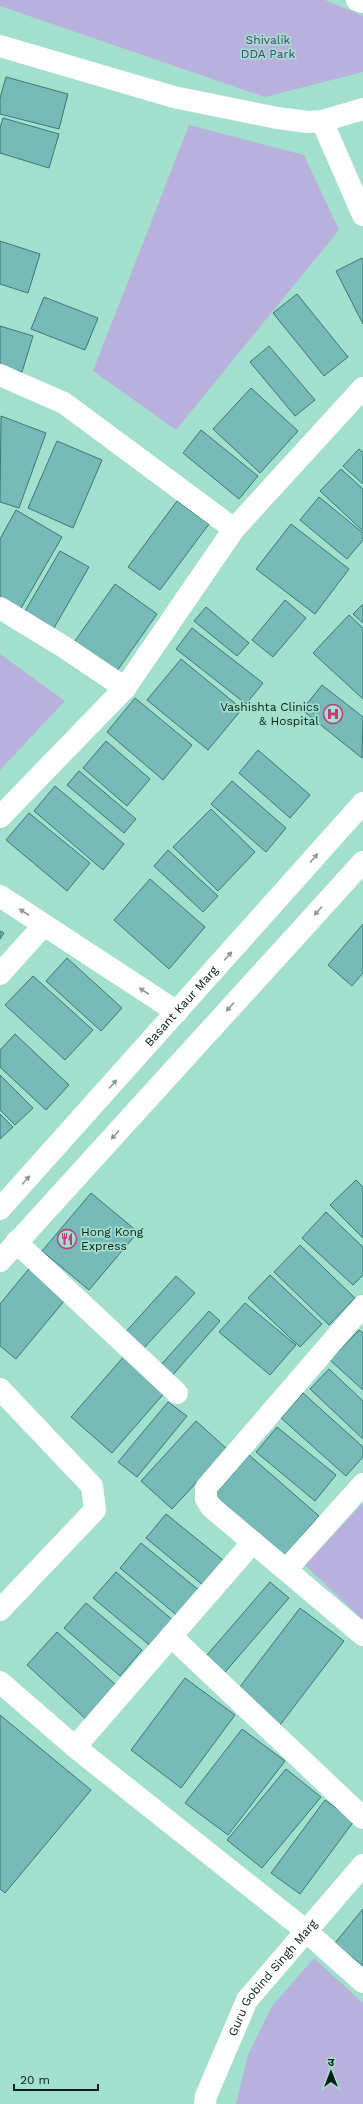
<svg xmlns="http://www.w3.org/2000/svg" width="363" height="2104" viewBox="0 0 363 2104" font-family="'Work Sans','Noto Sans Devanagari',sans-serif">
  <rect width="100%" height="100%" fill="#a2dfcc"/>
  <path fill="#b9b1dd" d="M0 0H325L363 16V72L265 97 0 6Z
    M189 125 304 155 339 230 176 430 93 371Z
    M0 654 65 701 0 770Z
    M363 1503V1620L305 1565Z
    M314 1958 363 2003V2104H236L248 2055 272 2006Z"/>
  <path fill="#77b9b7" stroke="#367978" d="M6 77 68 94 59 129 0 114V98Z
    M3 118 59 134 49 168 0 153V128Z
    M0 241 40 254 28 293 0 284Z
    M362 258 363 260V324L336 271Z
    M297 294 348 357 324 376 273 313Z
    M44 297 98 318 85 350 31 329Z
    M0 326 33 336 22 372 0 366Z
    M269 346 315 400 295 416 250 362Z
    M251 388 298 431 260 473 213 429Z
    M1 416 46 433 19 508 0 502Z
    M201 430 258 476 239 499 183 453Z
    M57 441 102 460 73 528 28 508Z
    M359 449 363 452V484L343 466Z
    M341 469 363 489V531L320 491Z
    M319 497 363 533V540L347 559 300 520Z
    M177 501 209 524 160 590 128 567Z
    M16 510 62 537 20 610 0 598V539Z
    M291 524 349 569 315 614 256 569Z
    M60 551 89 567 50 635 21 618Z
    M115 584 157 614 112 678 70 648Z
    M285 600 306 618 273 657 252 640Z
    M363 604V623L353 614Z
    M206 607 249 643 237 656 194 621Z
    M349 615 363 628V699L313 653Z
    M192 628 263 683 246 704 176 649Z
    M181 659 242 709 208 750 147 700Z
    M322 685 363 717 362 758 302 710Z
    M135 698 192 745 163 780 107 732Z
    M106 741 150 779 127 806 83 768Z
    M258 750 310 795 290 818 239 773Z
    M79 771 136 819 124 833 67 785Z
    M232 781 286 828 266 852 211 804Z
    M55 786 124 844 103 870 34 811Z
    M211 809 255 852 218 891 173 847Z
    M29 813 90 863 67 891 6 840Z
    M168 850 218 896 203 912 154 866Z
    M150 879 205 927 169 969 114 920Z
    M363 924V973L352 986 328 965Z
    M0 931 4 933 0 939Z
    M67 958 122 1008 101 1031 46 981Z
    M33 976 93 1030 65 1060 5 1005Z
    M15 1034 69 1085 46 1110 0 1067V1050Z
    M0 1075 33 1108 15 1125 0 1110Z
    M0 1114 13 1127 0 1139Z
    M356 1180 363 1187V1238L330 1205Z
    M91 1193 138 1232 89 1290 42 1251Z
    M326 1212 363 1247V1275L353 1285 302 1238Z
    M300 1245 355 1298 329 1325 274 1272Z
    M32 1265 69 1295 16 1359 0 1346V1304Z
    M270 1275 322 1324 300 1347 248 1298Z
    M176 1276 195 1293 141 1351 123 1335Z
    M245 1303 296 1345 270 1375 219 1332Z
    M209 1311 220 1321 171 1377 159 1367Z
    M359 1330 363 1333V1390L330 1360Z
    M126 1354 167 1390 112 1453 71 1417Z
    M329 1369 363 1401V1439L310 1389Z
    M303 1393 363 1447V1457L346 1476 281 1418Z
    M168 1402 187 1416 137 1477 118 1462Z
    M196 1421 227 1449 172 1509 141 1481Z
    M277 1427 336 1475 315 1501 256 1452Z
    M249 1455 319 1516 283 1558 213 1497Z
    M166 1514 224 1561 204 1586 146 1538Z
    M141 1543 200 1591 179 1617 120 1568Z
    M116 1572 175 1622 153 1648 93 1598Z
    M270 1582 289 1598 220 1678 201 1662Z
    M86 1603 142 1650 120 1676 64 1628Z
    M300 1608 344 1641 280 1725 236 1692Z
    M57 1632 117 1686 87 1720 27 1665Z
    M185 1678 235 1715 181 1788 131 1750Z
    M0 1715 91 1790 5 1893 0 1889Z
    M242 1729 285 1761 228 1835 185 1803Z
    M286 1769 321 1797 262 1868 227 1840Z
    M325 1800 354 1821 300 1894 271 1873Z
    M363 1909V1966L335 1943Z"/>
  <g fill="none" stroke-linecap="round" stroke-linejoin="round">
    <g stroke="#fff" stroke-width="22">
      <path d="M357 0 363 2"/>
      <path d="M0 46 174 97 277 118 308 122 322 121 363 109"/>
      <path d="M322 121 363 215"/>
      <path d="M0 375 64 403 234 529"/>
      <path d="M0 608 64 647 125 688"/>
      <path d="M0 817 125 688 234 529 363 388"/>
      <path d="M0 896 177 1012"/>
      <path d="M0 974 44 925"/>
      <path d="M16 1242 177 1393"/>
      <path d="M363 1306 206 1488V1499L211 1507 363 1635"/>
      <path d="M0 1389 92 1486 95 1510 0 1610"/>
      <path d="M286 1570 363 1484"/>
      <path d="M171 1636 363 1818"/>
      <path d="M0 1682 75 1747 305 1930 363 1982"/>
      <path d="M75 1747 253 1542"/>
      <path id="s1" d="M205 2104 206 2096 247 2000 363 1865"/>
    </g>
    <g stroke="#fff" stroke-width="22">
      <path id="s2" d="M0 1209 363 803"/>
      <path d="M0 1261 363 862"/>
    </g>
  </g>
  <defs><path id="oneway-solid" d="M-6-.8H1V-3.2L6.5 0L1 3.2V.8H-6Z"/></defs>
  <g fill="#8e9997">
    <use href="#oneway-solid" transform="translate(314 858) rotate(-49)"/>
    <use href="#oneway-solid" transform="translate(318 911) rotate(132)"/>
    <use href="#oneway-solid" transform="translate(24 912) rotate(-147)"/>
    <use href="#oneway-solid" transform="translate(228 956) rotate(-48)"/>
    <use href="#oneway-solid" transform="translate(144 991) rotate(-147)"/>
    <use href="#oneway-solid" transform="translate(230 1007) rotate(132)"/>
    <use href="#oneway-solid" transform="translate(113 1084) rotate(-48)"/>
    <use href="#oneway-solid" transform="translate(115 1135) rotate(132)"/>
    <use href="#oneway-solid" transform="translate(26 1180) rotate(-48)"/>
  </g>
  <defs>
    <g id="hospital-ring" transform="scale(1)"><circle r="9.5" fill="#a2dfcc" stroke="#c03a7d" stroke-width="1.5"/><path d="M-5-5h3v3.5h4V-5h3V5h-3V1.5h-4V5h-3Z" fill="#c03a7d"/></g>
    <g id="restaurant-ring" transform="scale(1)"><circle r="9.5" fill="#a2dfcc" stroke="#c03a7d" stroke-width="1.5"/><path d="M-5-6h1v4h1v-4h1v4h1v-4h1v5L-1.5 .5V6h-2V.5L-5-1ZM5-6V6H3V1.5H1.5Q1.5-4 5-6Z" fill="#c03a7d"/></g>
  </defs>
  <g fill-rule="evenodd">
    <use href="#hospital-ring" x="333" y="714"/>
    <use href="#restaurant-ring" x="67" y="1239"/>
  </g>
  <g text-anchor="middle" dominant-baseline="central" stroke-width="3.5" stroke-linejoin="round" paint-order="stroke">
    <g font-size="12" fill="#4f3b80" stroke="#a2dfcc">
      <text x="268" y="40">Shivalik<tspan x="268" dy="14">DDA Park</tspan></text>
    </g>
    <g font-size="12" fill="#051d17" stroke="#a2dfcc" text-anchor="end">
      <text x="319" y="707">Vashishta Clinics<tspan x="319" dy="14">&amp; Hospital</tspan></text>
      <text x="81" y="1232" text-anchor="start">Hong Kong<tspan x="81" dy="14">Express</tspan></text>
    </g>
    <g font-size="12" fill="#051d17" stroke="#a2dfcc">
      <text stroke="none"><textPath href="#s2" startOffset="272">Basant Kaur Marg</textPath></text>
      <text stroke="none"><textPath href="#s1" startOffset="145">Guru Gobind Singh Marg</textPath></text>
    </g>
  </g>
  <g transform="translate(331 2072)" stroke="#a2dfcc" stroke-width="3" paint-order="stroke">
  <path d="M0-3L7 15L0 10L-7 15Z" fill="#051d17"/>
  <text y="-6" font-size="11" font-weight="bold" text-anchor="middle" fill="#051d17">उ</text>
  </g>
  <path d="M14 2084v6h84v-6" fill="none" stroke="#051d17" stroke-width="2"/>
  <text x="20" y="2084" font-size="12" fill="#051d17" stroke="#a2dfcc" stroke-width="3" paint-order="stroke">20 m</text>
</svg>
